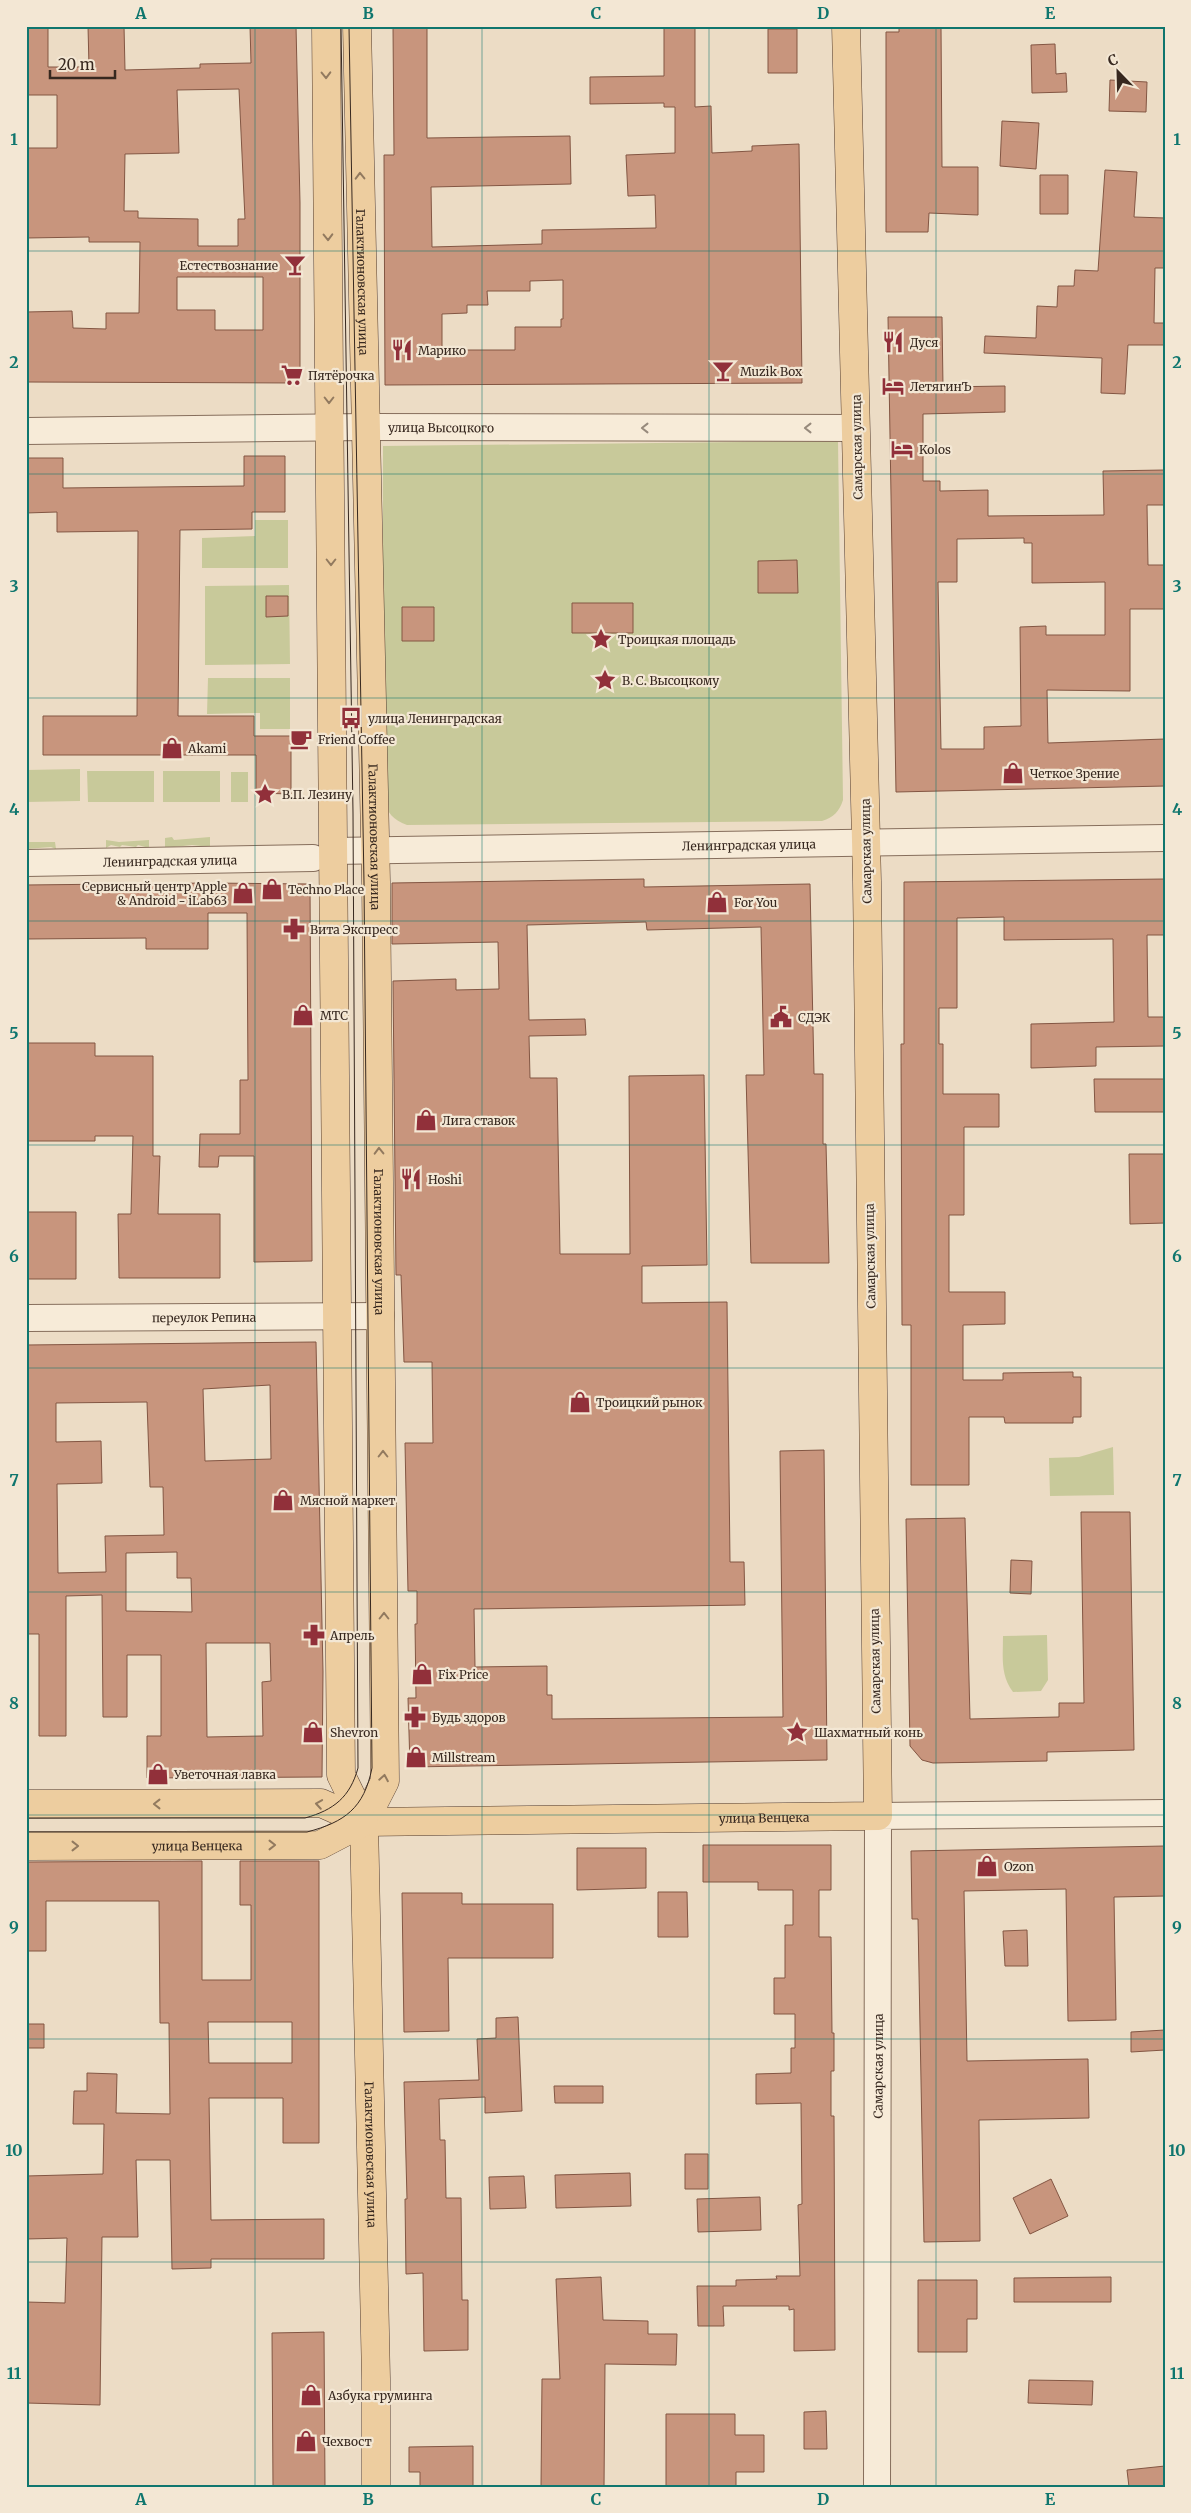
<svg xmlns="http://www.w3.org/2000/svg" width="1191" height="2513" viewBox="0 0 1191 2513" font-family="Merriweather,serif">
  <rect width="100%" height="100%" fill="#ecdcc5"/>
  <path fill="#c8c99a" d="M838 441 843 800C839 812 834 817 822 821L407 825C393 820 388 813 382 799L383 446Z
    M255 520H288V568H202V538L255 536Z
    M289 585 290 664 205 665V586Z
    M208 678H290V729H260V713L207 714Z
    M80 769V801L26 802V770Z
    M87 771H154V802H88Z
    M163 771H220V802H163Z
    M231 772H248V802H231Z
    M172 837 174 840 210 837V847L192 845 165 848V838Z
    M106 840 119 842 149 840V848L138 845 136 847 122 845 120 847 111 845 106 848Z
    M28 842H55L56 849 51 847 26 849Z
    M1113 1447 1114 1495 1050 1496 1049 1458 1079 1457Z
    M1047 1635 1048 1680 1041 1691 1013 1692C1000 1675 1003 1656 1003 1636Z"/>
  <path fill="#c8957d" stroke="#835643" fill-rule="evenodd" d="M26 26H48V67H89L88 26H124L125 70 200 68V64L251 63 250 26H296L300 203V383L26 382V312L72 311 73 328 106 329V313H139L140 242H89V237L26 238V148H57V95H26ZM239 89 245 219H238V246H198V219L138 218V211H124L125 154 179 153 177 90ZM177 277H263V330H215V310H177Z
    M393 26H427V138L570 136 571 184 431 187 432 247 542 244V230L656 228 655 195 628 196 626 155 675 153V107H664V103L590 104V77L664 76V26H695V107L711 106 712 153 752 151V146L799 144 802 383 385 385 384 155H394ZM563 280V319H561V327H515V350H442V314L467 313V305H488L487 291H530V281Z
    M899 26H941L942 167H978V215L929 213 928 232H886V32H899Z
    M768 29H797V73H768Z
    M1055 44 1056 74 1066 73 1067 92 1032 93 1031 45Z
    M1110 80 1147 82 1146 112 1109 111Z
    M1002 121 1039 123 1036 169 1000 166Z
    M1105 170 1137 172 1134 217 1165 218V268H1155L1154 323H1165V345H1128L1125 394 1101 393 1102 358 984 353 985 336 1036 338 1037 306 1057 307 1058 286H1074L1075 270 1098 271Z
    M1040 175H1068V214H1040Z
    M888 317H942L943 387 1005 386V412L923 414V481H940V491L988 490V516L1104 515 1103 471 1165 470V505H1147L1148 565H1165V609H1130V691L1047 690 1048 743 1165 739V786L896 792ZM1024 538V543H1032V583L1105 582V635H1046V626L1020 627 1021 726 984 727V749H941L938 582H957V539Z
    M244 456H285V512H252V529L180 530 178 716H254V736H291V794L256 793V755H43V716H137L138 531 57 532V512L26 513V458H63V488L244 486Z
    M797 560 798 593H758V561Z
    M266 596H288V616L266 617Z
    M572 603H633V633H572Z
    M402 607H434V641H402Z
    M644 879V887L810 884 814 1074H823V1144H826L829 1263H751L746 1075H764L761 927 647 930 646 922 527 925 529 1020 585 1019 586 1035 529 1036 530 1078H557L560 1254H630L629 1076 704 1075 707 1265 642 1266V1303L727 1302 730 1562H744L745 1605 474 1609 475 1667 547 1666V1695H552V1719L783 1717 780 1451 824 1450 827 1760 410 1767 408 1698H416L415 1624H417V1591H408L405 1443H433L432 1362H404L401 1275H396L393 981 456 979V990L499 989 498 942 392 944V883Z
    M1165 879V935H1147L1148 1017H1165V1046L1096 1047V1066L1031 1068V1024L1114 1022 1113 939 1004 940V917L957 918V1008H939V1044H943V1094H999V1127H964V1215H949V1292H1005V1324L963 1325V1380H1003V1373L1073 1372V1377H1081V1417H1073V1423H1005L1004 1417H969V1485H911V1325H902L901 1044H904V882Z
    M208 883 310 884 312 1261 254 1262V1156H219L218 1167H199L200 1134H240V1080H248L247 913H208V949H146V938L26 939V885Z
    M26 1043H95V1056H153V1156H160L158 1214H220V1278H119L118 1214H131L133 1136H95V1141H26Z
    M1094 1079H1165V1112H1095Z
    M1129 1154H1165V1223L1130 1224Z
    M26 1212H76V1279H26Z
    M316 1342 323 1672 322 1777 147 1778V1736H161V1655H127V1717H103L102 1595 66 1596V1736H39V1634H26V1345ZM270 1385 271 1459 205 1461 203 1389ZM147 1402 150 1487H163L164 1535 105 1536 106 1572 58 1573 57 1484 102 1483 101 1441 56 1442V1403ZM177 1552V1578H191L192 1612 126 1611V1553ZM206 1643H270L271 1681 262 1682 263 1736 207 1737Z
    M1081 1512H1130L1134 1750 1047 1752V1761L933 1763 922 1760 910 1746 906 1519 965 1518 970 1719 1059 1717V1703H1084Z
    M1011 1560 1032 1561 1031 1594 1010 1593Z
    M703 1845H831V1890H819V1937H831L832 2033H834V2071H831V2116H834L835 2350 794 2351V2309L789 2310V2306H723L724 2326H698L697 2286H736V2280L777 2279 776 2276H800L798 2205 802 2204 801 2103 756 2104V2074L791 2073V2048H795V2014H774V1978H785V1925H793V1890H758V1882H703Z
    M1165 1846V1896L1114 1897 1116 2020 1068 2021 1066 1889 964 1891 967 2061 1088 2059 1089 2118 979 2120 980 2241 924 2242 918 1919H912L911 1851Z
    M577 1848H646V1888L577 1890Z
    M202 1861V1980H251V1905H240V1861H319V2143H283V2098H209L211 2220 324 2219V2259H211V2268L172 2269 170 2160H136L138 2237H102L100 2405 26 2403V2302L65 2303 67 2238 26 2239V2176L103 2174 104 2124H73L74 2091H87V2073L117 2074 116 2113 170 2114 169 2023H160L159 1901H46V1951H26V1862ZM208 2022H292V2063H209Z
    M658 1892H687L688 1937H658Z
    M402 1893H462V1904H553V1958H448L449 2031 404 2032Z
    M1027 1930 1028 1966H1005L1003 1931Z
    M518 2017 522 2111 485 2113V2097L439 2099 440 2140H445L446 2198H461L462 2300H468V2350L424 2351 423 2273 406 2274 405 2199H407L404 2082 479 2080 477 2039 496 2038V2018Z
    M26 2024H44V2048H26Z
    M1165 2030V2050L1131 2052V2032Z
    M554 2086H603V2103H555Z
    M685 2154H708V2189H685Z
    M630 2173 631 2206 556 2208 555 2175Z
    M524 2176 526 2208 490 2209 489 2177Z
    M1051 2179 1068 2216 1030 2234 1013 2198Z
    M760 2197 761 2230 698 2232 697 2199Z
    M601 2277 603 2320 648 2321V2334H677L676 2365 605 2364 604 2487H541L542 2379H560L556 2279Z
    M1111 2277V2302H1014V2278Z
    M918 2280H977V2319H967V2352H918Z
    M324 2332 325 2487H273L272 2333Z
    M1029 2380 1093 2381 1092 2405 1028 2403Z
    M826 2411 827 2449H804V2412Z
    M666 2414H735V2435H764V2472H736V2487H666Z
    M473 2446V2487H420V2472H409V2447Z
    M1165 2466V2487H1129L1127 2470Z"/>
  <g fill="none" stroke-linecap="round" stroke-linejoin="round">
    <g stroke="#866e5c" stroke-width="28">
      <g id="minor">
        <path id="s1" d="M26 431 366 427 856 428"/>
        <path id="s2" d="M333 851 1165 838"/>
        <path id="s3" d="M26 863 313 858"/>
        <path id="s4" d="M26 1318 381 1316"/>
        <path id="s5" d="M877 2487 878 1816 1165 1813"/>
      </g>
    </g>
    <g stroke="#543d30" stroke-width="29">
      <g id="major">
        <path id="s6" d="M326 26 341 1775 364 1822 376 2379V2487"/>
        <path id="s7" d="M357 26 376 882 385 1781 364 1822"/>
        <path id="s8" d="M26 1804 321 1803 364 1822 878 1816 867 881 846 26"/>
        <path id="s9" d="M26 1846 320 1845 364 1822"/>
      </g>
    </g>
    <use href="#minor" stroke="#f7ebd8" stroke-width="26"/>
    <use href="#major" stroke="#edcd9f" stroke-width="28"/>
    <path stroke="#37281f" stroke-width="1" d="M26 1818H305C334 1810 350 1797 358 1768L353 813 341 26
      M26 1832H307C345 1822 364 1808 372 1768L364 883 349 26"/>
  </g>
  <defs><path id="oneway-chevron" d="M-2-3.5L2.5 0L-2 3.5" fill="none" stroke-width="1.6" stroke-linecap="round" stroke-linejoin="round" transform="scale(1.25)"/></defs>
  <g stroke="#927a5f">
    <use href="#oneway-chevron" transform="translate(326 75) rotate(89)"/>
    <use href="#oneway-chevron" transform="translate(360 176) rotate(-91)"/>
    <use href="#oneway-chevron" transform="translate(328 237) rotate(89)"/>
    <use href="#oneway-chevron" transform="translate(329 400) rotate(90)"/>
    <use href="#oneway-chevron" transform="translate(331 562) rotate(90)"/>
    <use href="#oneway-chevron" transform="translate(379 1151) rotate(-91)"/>
    <use href="#oneway-chevron" transform="translate(383 1454) rotate(-90)"/>
    <use href="#oneway-chevron" transform="translate(384 1616) rotate(-90)"/>
    <use href="#oneway-chevron" transform="translate(384 1778) rotate(-80)"/>
    <use href="#oneway-chevron" transform="translate(157 1804) rotate(180)"/>
    <use href="#oneway-chevron" transform="translate(319 1804) rotate(-171)"/>
    <use href="#oneway-chevron" transform="translate(272 1845)"/>
    <use href="#oneway-chevron" transform="translate(75 1846)"/>
  </g>
  <g stroke="#978a7c">
    <use href="#oneway-chevron" transform="translate(645 428) rotate(-180)"/>
    <use href="#oneway-chevron" transform="translate(808 428) rotate(-180)"/>
  </g>
  <path fill="none" stroke="#0f766e" stroke-width="1" stroke-opacity="0.55" d="M255 26V2487M482 26V2487M709 26V2487M936 26V2487M26 251H1165M26 474H1165M26 698H1165M26 921H1165M26 1145H1165M26 1368H1165M26 1592H1165M26 1815H1165M26 2039H1165M26 2262H1165"/>
  <defs>
    <g id="bar-bare" transform="scale(1.725)"><path d="M-6-5H6L.8 .8V4.5H3.5V6h-7V4.5H-.8V.8Z" fill="#91303a" stroke="#f3e7d4" stroke-width="2.5" paint-order="stroke"/></g>
    <g id="restaurant-bare" transform="scale(1.725)"><path d="M-5-6h1v4h1v-4h1v4h1v-4h1v5L-1.5 .5V6h-2V.5L-5-1ZM5-6V6H3V1.5H1.5Q1.5-4 5-6Z" fill="#91303a" stroke="#f3e7d4" stroke-width="2.5" paint-order="stroke"/></g>
    <g id="supermarket-bare" transform="scale(1.725)"><path d="M-6-5.5h2.5l.6 2H6L4.5 2H-2.5L-4.4-4H-6ZM-1.5 3.2a1.3 1.3 0 1 0 .1 0ZM3 3.2a1.3 1.3 0 1 0 .1 0Z" fill="#91303a" stroke="#f3e7d4" stroke-width="2.5" paint-order="stroke"/></g>
    <g id="hotel-bare" transform="scale(1.725)"><path d="M-6-4.5h1.5V1H6V5H4.5V3h-9V5H-6ZM-4 0a1.8 1.8 0 1 1 3.6 0ZM.5 0V-2.5h3Q6-2.5 6 0Z" fill="#91303a" stroke="#f3e7d4" stroke-width="2.5" paint-order="stroke"/></g>
    <g id="sight-bare" transform="scale(1.725)"><path d="M0-6L1.8-2.2L6-1.7L2.9 1.2L3.7 5.4L0 3.3L-3.7 5.4L-2.9 1.2L-6-1.7L-1.8-2.2Z" fill="#91303a" stroke="#f3e7d4" stroke-width="2.5" paint-order="stroke"/></g>
    <g id="bus-bare" transform="scale(1.725)"><path d="M-5-6H5V4H4V6H2V4H-2V6H-4V4H-5ZM-3.5-4V0h7V-4ZM-3.5 1.2v1.5H-2V1.2ZM2 1.2v1.5H3.5V1.2Z" fill="#91303a" stroke="#f3e7d4" stroke-width="2.5" paint-order="stroke"/></g>
    <g id="cafe-bare" transform="scale(1.725)"><path d="M-5.5-4.5H6V0H3Q3 3.5 0 3.5H-2.5Q-5.5 3.5-5.5 0ZM3-3.2v2h1.7v-2ZM-6 4.5H4V6H-6Z" fill="#91303a" stroke="#f3e7d4" stroke-width="2.5" paint-order="stroke"/></g>
    <g id="shop-bare" transform="scale(1.725)"><path d="M-5-2.5h2.3a2.7 3.5 0 0 1 5.4 0H5L5.5 6h-11ZM-1.5-2.5h3a1.5 2.3 0 0 0-3 0Z" fill="#91303a" stroke="#f3e7d4" stroke-width="2.5" paint-order="stroke"/></g>
    <g id="pharmacy-bare" transform="scale(1.725)"><path d="M-2-6h4v4h4v4h-4v4h-4v-4h-4v-4h4Z" fill="#91303a" stroke="#f3e7d4" stroke-width="2.5" paint-order="stroke"/></g>
    <g id="civic-bare" transform="scale(1.725)"><path d="M-.6-6.5H3V-4.5H.6V-3L4-1V1h2V6H-6V1h2V-1L-.6-3ZM-1.2 2.5V6h2.4V2.5Z" fill="#91303a" stroke="#f3e7d4" stroke-width="2.5" paint-order="stroke"/></g>
  </defs>
  <g fill-rule="evenodd">
    <use href="#bar-bare" x="295" y="265"/>
    <use href="#restaurant-bare" x="893" y="342"/>
    <use href="#restaurant-bare" x="402" y="350"/>
    <use href="#bar-bare" x="723" y="371"/>
    <use href="#supermarket-bare" x="292" y="375"/>
    <use href="#hotel-bare" x="893" y="386"/>
    <use href="#hotel-bare" x="902" y="449"/>
    <use href="#sight-bare" x="601" y="639"/>
    <use href="#sight-bare" x="605" y="680"/>
    <use href="#bus-bare" x="351" y="718"/>
    <use href="#cafe-bare" x="301" y="739"/>
    <use href="#shop-bare" x="172" y="748"/>
    <use href="#shop-bare" x="1013" y="773"/>
    <use href="#sight-bare" x="265" y="794"/>
    <use href="#shop-bare" x="272" y="889"/>
    <use href="#shop-bare" x="243" y="893"/>
    <use href="#shop-bare" x="717" y="902"/>
    <use href="#pharmacy-bare" x="294" y="929"/>
    <use href="#shop-bare" x="303" y="1015"/>
    <use href="#civic-bare" x="781" y="1017"/>
    <use href="#shop-bare" x="426" y="1120"/>
    <use href="#restaurant-bare" x="411" y="1179"/>
    <use href="#shop-bare" x="580" y="1402"/>
    <use href="#shop-bare" x="283" y="1500"/>
    <use href="#pharmacy-bare" x="314" y="1635"/>
    <use href="#shop-bare" x="422" y="1674"/>
    <use href="#pharmacy-bare" x="415" y="1717"/>
    <use href="#shop-bare" x="313" y="1732"/>
    <use href="#sight-bare" x="797" y="1732"/>
    <use href="#shop-bare" x="416" y="1757"/>
    <use href="#shop-bare" x="158" y="1774"/>
    <use href="#shop-bare" x="987" y="1866"/>
    <use href="#shop-bare" x="311" y="2395"/>
    <use href="#shop-bare" x="306" y="2441"/>
  </g>
  <g text-anchor="middle" dominant-baseline="central" stroke-width="4.5" stroke-linejoin="round" paint-order="stroke">
    <g font-size="12" fill="#37281f" stroke="#f3e7d4" text-anchor="start">
      <text x="278" y="265" text-anchor="end">Естествознание</text>
      <text x="910" y="342">Дуся</text>
      <text x="418" y="350">Марико</text>
      <text x="740" y="371">Muzik Box</text>
      <text x="308" y="375">Пятёрочка</text>
      <text x="910" y="386">ЛетягинЪ</text>
      <text x="919" y="449">Kolos</text>
      <text x="618" y="639">Троицкая площадь</text>
      <text x="622" y="680">В. С. Высоцкому</text>
      <text x="368" y="718">улица Ленинградская</text>
      <text x="318" y="739">Friend Coffee</text>
      <text x="188" y="748">Akami</text>
      <text x="1030" y="773">Четкое Зрение</text>
      <text x="282" y="794">В.П. Лезину</text>
      <text x="227" y="886" text-anchor="end">Сервисный центр Apple<tspan x="227" dy="14">&amp; Android - iLab63</tspan></text>
      <text x="288" y="889">Techno Place</text>
      <text x="734" y="902">For You</text>
      <text x="310" y="929">Вита Экспресс</text>
      <text x="320" y="1015">МТС</text>
      <text x="798" y="1017">СДЭК</text>
      <text x="442" y="1120">Лига ставок</text>
      <text x="428" y="1179">Hoshi</text>
      <text x="596" y="1402">Троицкий рынок</text>
      <text x="300" y="1500">Мясной маркет</text>
      <text x="330" y="1635">Апрель</text>
      <text x="438" y="1674">Fix Price</text>
      <text x="432" y="1717">Будь здоров</text>
      <text x="330" y="1732">Shevron</text>
      <text x="814" y="1732">Шахматный конь</text>
      <text x="432" y="1757">Millstream</text>
      <text x="174" y="1774">Уветочная лавка</text>
      <text x="1004" y="1866">Ozon</text>
      <text x="328" y="2395">Азбука груминга</text>
      <text x="322" y="2441">Чехвост</text>
    </g>
    <g font-size="12" fill="#37281f" stroke="#f3e7d4">
      <text stroke="none"><textPath href="#s7" startOffset="256">Галактионовская улица</textPath></text>
      <text stroke="none"><textPath href="#s1" startOffset="415">улица Высоцкого</textPath></text>
      <text transform="translate(857 447) rotate(-91)">Самарская улица</text>
      <text stroke="none"><textPath href="#s7" startOffset="811">Галактионовская улица</textPath></text>
      <text stroke="none"><textPath href="#s2" startOffset="416">Ленинградская улица</textPath></text>
      <text transform="translate(866 851) rotate(-91)">Самарская улица</text>
      <text stroke="none"><textPath href="#s3" startOffset="144">Ленинградская улица</textPath></text>
      <text stroke="none"><textPath href="#s7" startOffset="1216">Галактионовская улица</textPath></text>
      <text transform="translate(870 1256) rotate(-91)">Самарская улица</text>
      <text stroke="none"><textPath href="#s4" startOffset="178">переулок Репина</textPath></text>
      <text transform="translate(875 1661) rotate(-91)">Самарская улица</text>
      <text stroke="none"><textPath href="#s8" startOffset="742">улица Венцека</textPath></text>
      <text stroke="none"><textPath href="#s9" startOffset="171">улица Венцека</textPath></text>
      <text stroke="none"><textPath href="#s5" startOffset="421">Самарская улица</textPath></text>
      <text stroke="none"><textPath href="#s6" startOffset="2134">Галактионовская улица</textPath></text>
    </g>
  </g>
  <rect width="1191" height="2513" fill="none" stroke="#f3e7d4" stroke-width="55"/>
  <g transform="translate(1118 72) rotate(337)" stroke="#f3e7d4" stroke-width="4" paint-order="stroke">
  <path d="M0-4L9 19L0 12L-9 19Z" fill="#37281f"/>
  <text y="-8" font-size="14" font-weight="bold" text-anchor="middle" fill="#37281f">С</text>
  </g>
  <path d="M50 70v8h65v-8" fill="none" stroke="#37281f" stroke-width="2.5"/>
  <text x="58" y="70" font-size="15" fill="#37281f" stroke="#f3e7d4" stroke-width="4" paint-order="stroke">20 m</text>
  <rect x="28" y="28" width="1136" height="2458" fill="none" stroke="#0f766e" stroke-width="2"/>
  <g font-size="16" text-anchor="middle" font-weight="bold" fill="#0f766e">
    <text x="141" y="19">A</text>
    <text x="368" y="19">B</text>
    <text x="596" y="19">C</text>
    <text x="823" y="19">D</text>
    <text x="1050" y="19">E</text>
    <text x="14" y="145">1</text>
    <text x="1177" y="145">1</text>
    <text x="14" y="368">2</text>
    <text x="1177" y="368">2</text>
    <text x="14" y="592">3</text>
    <text x="1177" y="592">3</text>
    <text x="14" y="815">4</text>
    <text x="1177" y="815">4</text>
    <text x="14" y="1039">5</text>
    <text x="1177" y="1039">5</text>
    <text x="14" y="1262">6</text>
    <text x="1177" y="1262">6</text>
    <text x="14" y="1486">7</text>
    <text x="1177" y="1486">7</text>
    <text x="14" y="1709">8</text>
    <text x="1177" y="1709">8</text>
    <text x="14" y="1933">9</text>
    <text x="1177" y="1933">9</text>
    <text x="14" y="2156">10</text>
    <text x="1177" y="2156">10</text>
    <text x="14" y="2379">11</text>
    <text x="1177" y="2379">11</text>
    <text x="141" y="2505">A</text>
    <text x="368" y="2505">B</text>
    <text x="596" y="2505">C</text>
    <text x="823" y="2505">D</text>
    <text x="1050" y="2505">E</text>
  </g>
</svg>
